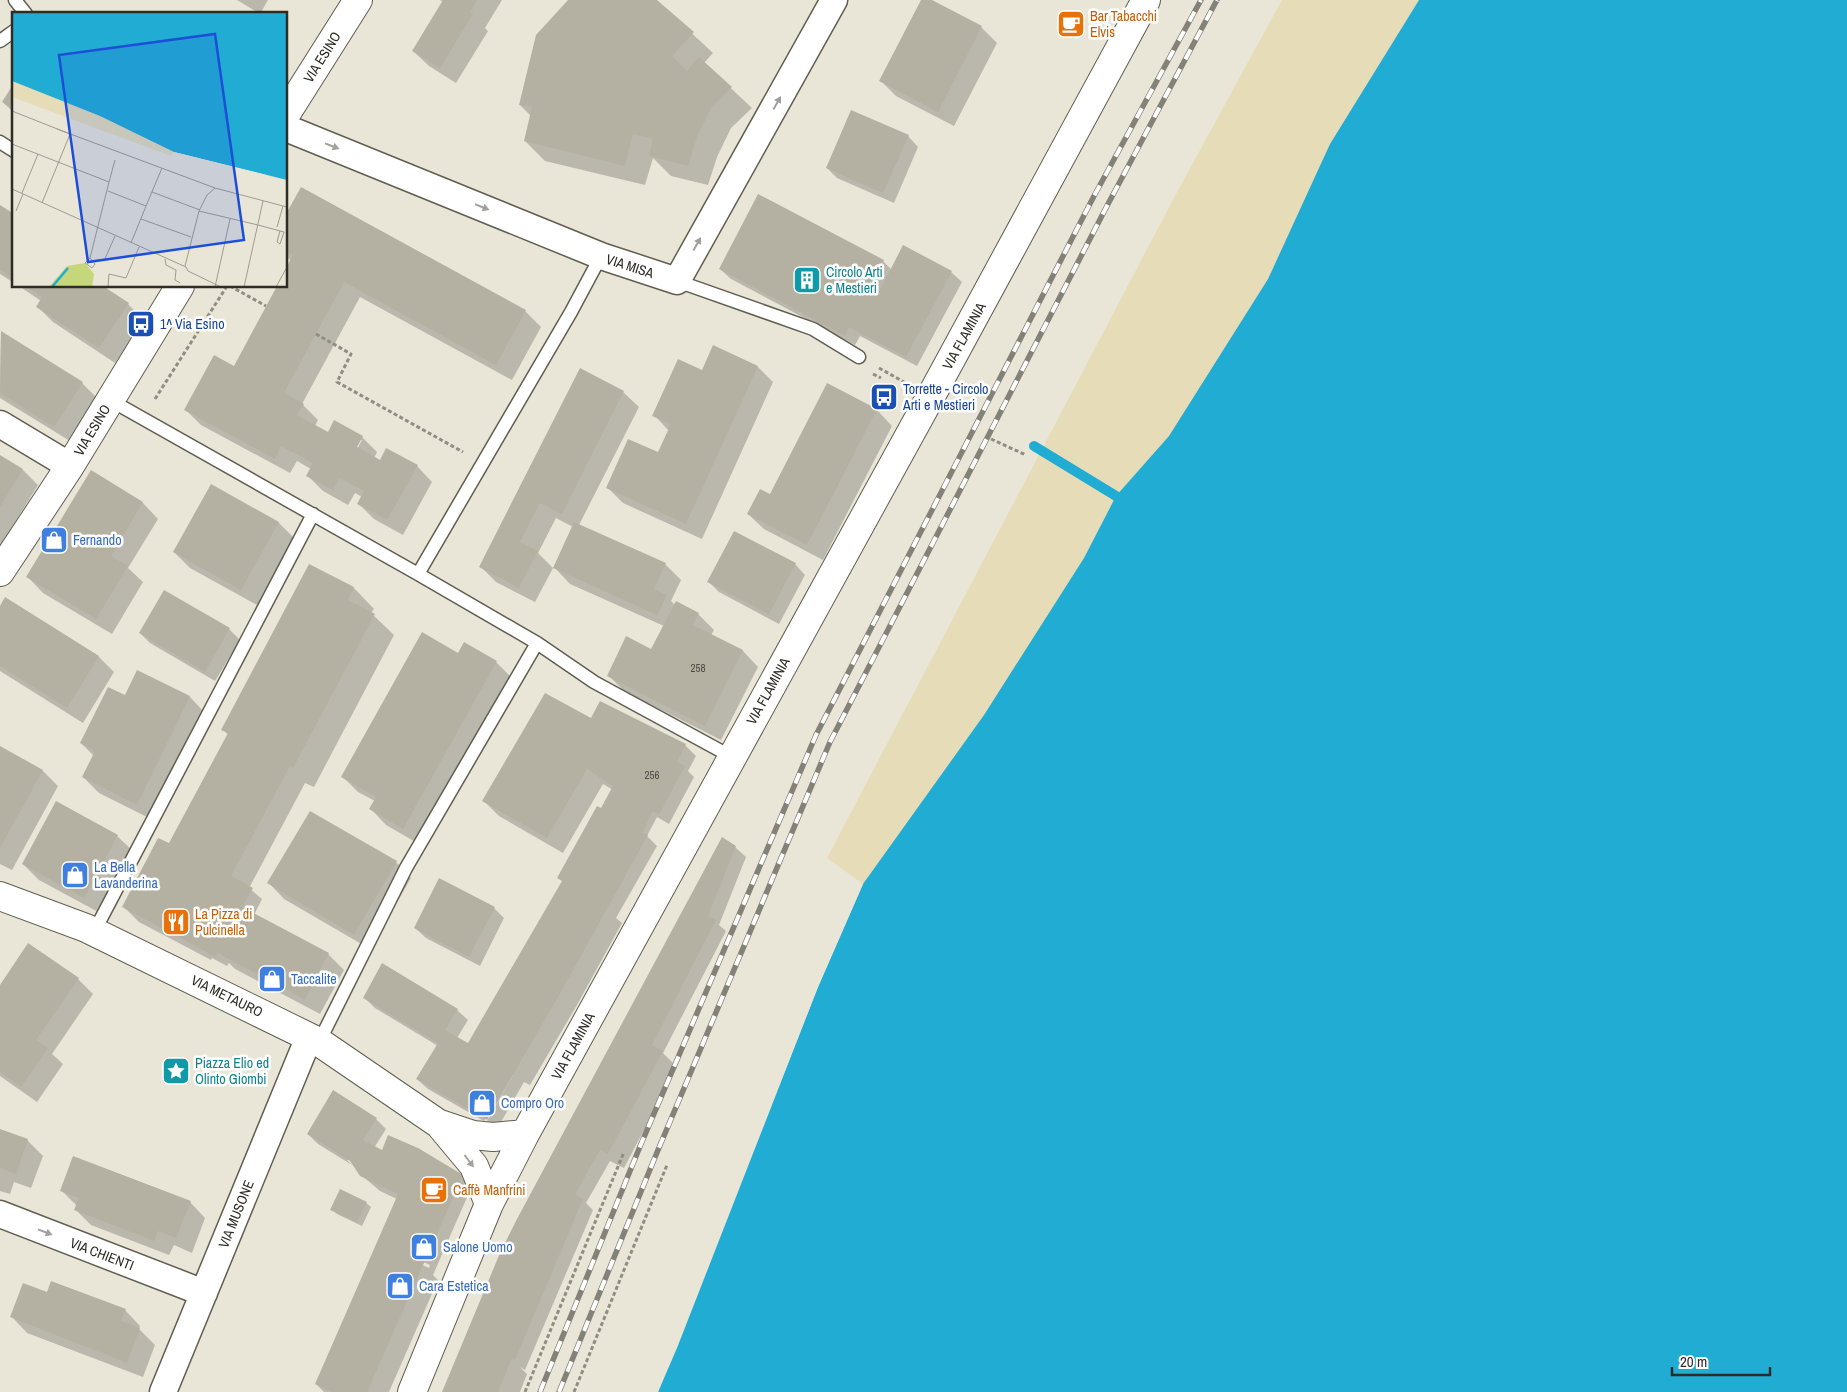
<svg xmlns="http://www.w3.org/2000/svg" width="1847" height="1392" viewBox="0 0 1847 1392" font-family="'Archivo Narrow',sans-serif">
  <rect width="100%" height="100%" fill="#e9e6d7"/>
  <path fill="#e6dcb7" d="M1282 0H1419L1330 144 1268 279 1169 436 1116 496 1084 558 984 715 863 884 827 858 1175 196Z"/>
  <path fill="#21acd3" d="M1419 0H1847V1392H658L818 987 863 884 984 715 1084 558 1116 496 1169 436 1268 279 1330 144Z"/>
  <path fill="#e9e6d7" d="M861 883 863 884 818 987 677 1348 658 1392H656L816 986Z"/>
  <path fill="#0003" fill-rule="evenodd" d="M237 0H268L260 14Z
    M440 0H502L485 28 488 31 456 83 429 66 413 51 443 2Z
    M570 0H656L713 53 704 63 752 108 731 128 717 157 708 185 671 176 653 158 645 185 545 161 525 141 531 116 520 105Z
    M923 0H929L981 27 997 43 954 126 896 96 881 81Z
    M14 86V113L3 102Z
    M908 136 918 147 894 203 837 178 827 168Z
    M301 189 525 311 541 327 512 380 360 297 302 404 318 420 315 426 329 433 362 437 377 452 374 458 381 461 417 466 432 482 403 535 374 519 358 503 362 497 355 493 348 505 323 491 308 476 311 469 297 461 290 473 201 425 186 410 234 368 286 286 292 261 286 257V217ZM359 440H362L355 453Z
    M759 195 883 261 892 270 951 272 962 282 917 366 860 336 855 345 731 279 720 269Z
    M0 207 14 216V283L0 274Z
    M19 286H100L128 304 143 320 115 363 53 322 38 307 41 301Z
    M1 333 82 383 97 398 70 441 0 398Z
    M758 367 773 382 702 539 623 503 607 487 658 454 669 431 654 415 703 371Z
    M828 385 877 410 892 426 823 560 764 529 748 514 771 495Z
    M623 392 639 407 579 525 665 564 681 580 671 601 675 605 698 614 714 630 711 635 743 651 758 667 721 740 624 691 608 675 652 651 664 626 570 584 555 568 573 527 556 518 538 553 553 568 535 602 496 582 480 566Z
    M0 456 23 470 38 485 9 532 14 537 0 561Z
    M91 472 143 503 158 519 128 568 143 582 112 634 43 593 28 577Z
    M211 486 279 523 294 538 257 605 190 568 174 552Z
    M795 564 805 575 779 624 719 592 709 582Z
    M310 565 354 588 374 609 371 613 394 635 314 787 305 783 249 888 262 899 254 915 328 954 344 970 320 1014 235 969 229 963 227 966 212 958 211 960 139 922 124 907 169 845 228 735 223 729Z
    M0 608 99 657 114 672 83 723 0 671Z
    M229 629 240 640 215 681 150 643 140 633Z
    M496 662 512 678 419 844 386 825 371 809 375 801 358 792 342 776Z
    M138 672 190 697 205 713 153 820 99 793 83 777 94 756 81 743 126 697Z
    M592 719 685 745 696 756 688 771 694 777 669 824 657 817 647 836 657 846 616 918 622 923 577 1005 530 1085 524 1082 497 1129 486 1123 513 1075H510L484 1121 428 1089 417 1079 438 1046 375 1008 365 998 457 1010 468 1020 457 1038 473 1048 613 790 603 784 563 853 499 816 484 801Z
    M0 747 43 771 58 786 12 870 0 864Z
    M117 836 133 851 100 913 39 880 23 864Z
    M735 847 746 857 719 925 726 931 663 1053 677 1067 624 1168 610 1161 586 1203 593 1210 525 1370 520 1367 527 1374 520 1392H444Z
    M396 862 411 878 370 949 284 899 269 883Z
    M494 908 504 918 480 966 426 938 415 928Z
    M78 979 93 994 52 1054 63 1064 37 1102 0 1076V987Z
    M376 1119 386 1129 374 1148 462 1176 472 1186 433 1275 438 1280 389 1392H324L316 1384 397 1199 380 1191 361 1175 350 1160H347L352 1165 318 1144 308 1134ZM389 1247 430 1265 429 1268 389 1250Z
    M0 1130 27 1140 43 1156 31 1188 14 1182 10 1194 0 1191Z
    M61 1190 190 1202 205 1218 192 1253 174 1245 169 1255 91 1225 76 1210 77 1206Z
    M366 1203 371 1207 362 1226 337 1214 332 1209Z
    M48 1293 125 1310 140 1326 139 1329 155 1345 143 1377 27 1333 12 1317Z"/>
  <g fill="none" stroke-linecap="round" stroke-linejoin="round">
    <path stroke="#21acd3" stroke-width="10" d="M1034 446 1116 496"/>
  </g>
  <path fill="#b4b1a3" d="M443 0H477L470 12 473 14 440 68 412 51Z
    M568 0H657L694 32 672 56 687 71 699 57 732 87 711 108 697 137 688 166 649 156 653 139 633 134 625 166 524 141 532 107 519 105 536 35Z
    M921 0H932L982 26 938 112 879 81Z
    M14 83V110L2 102Z
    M851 110 909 135 883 193 826 168Z
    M301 187 526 310 496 365 344 282 284 393 304 404 297 415 328 432 334 420 363 436 357 447 380 460 386 448 418 465 387 520 357 504 364 491 339 478 333 490 306 476 313 463 281 446 275 459 184 410 214 355 234 366 277 286H286V268L293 255 286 251V214Z
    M758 194 884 260 869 289 878 294 903 245 952 271 906 357 849 327 845 336 719 269Z
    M0 205 14 214V279L0 270Z
    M25 286H103L129 303 99 348 36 307 42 297Z
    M1 331 83 382 54 427 0 393Z
    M713 345 758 366 686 524 606 488 628 439 658 452 671 424 652 416 678 359 702 370Z
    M580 368 624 391 562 514 540 503 520 542 538 551 519 588 479 567Z
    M827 383 877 409 807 545 747 514 760 489 770 494Z
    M0 455 23 469 0 507Z
    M91 470 143 502 111 556 128 566 96 619 26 577Z
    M211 484 279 522 241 590 173 552Z
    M574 522 666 563 654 589 667 595 657 615 553 568Z
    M734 531 796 563 769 614 707 582Z
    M309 564 354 587 348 600 375 614 293 768 290 766 231 876 253 888 242 907 329 953 305 1000 218 953 216 957 122 907 158 838 169 843 228 733 221 730Z
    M164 590 230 628 205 672 139 633Z
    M5 597 99 656 67 708 0 666V606Z
    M676 601 699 613 693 625 743 650 705 726 607 676 626 636 651 649Z
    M422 632 458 653 464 642 497 661 403 829 369 809 376 797 341 777Z
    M137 670 190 696 137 805 82 777 95 751 80 743 108 687 125 695Z
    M545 693 591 718 600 701 686 744 677 762 685 766 659 815 653 811 642 833 648 835 562 990 487 1120 416 1079 438 1043 363 998 382 963 458 1009 445 1030 468 1043 562 881 557 878 597 806 601 808 613 786 587 769 547 838 482 801Z
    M0 746 43 770 0 848Z
    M56 801 118 835 84 898 22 864Z
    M310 811 397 861 354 935 267 883Z
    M722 837 736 846 708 916 716 920 652 1045 663 1051 608 1154 600 1150 575 1194 583 1199 515 1360 512 1358 498 1392H442L500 1253 517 1219Z
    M439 878 495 907 469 957 414 928Z
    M28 943 79 978 36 1040 48 1048 21 1087 0 1072V985Z
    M333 1090 377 1118 363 1140 382 1150 388 1135 418 1148 463 1175 367 1392H331L315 1384 398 1194 360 1176 350 1161 307 1134Z
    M0 1129 28 1139 16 1174 0 1168Z
    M73 1156 191 1201 176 1238 158 1231 154 1241 74 1210 79 1198 60 1191Z
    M340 1189 367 1202 357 1222 330 1210Z
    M51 1281 126 1309 121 1321 140 1328 127 1363 10 1317 23 1283 47 1292Z"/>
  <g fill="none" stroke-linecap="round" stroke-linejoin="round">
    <g stroke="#615e51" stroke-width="15">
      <path id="lane" d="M15 0 26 14
        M0 41 14 31
        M0 142 14 151
        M677 281 813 329 859 357
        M110 400 418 574 571 312 601 256
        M418 574 537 643 594 682 732 757
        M94 932 313 514
        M319 1042 406 868 537 643"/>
    </g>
    <g stroke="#615e51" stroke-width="29">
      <path id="street" d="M286 128 601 256 677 281 834 0
        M0 424 70 466
        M0 1214 204 1293
        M163 1392 309 1037"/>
    </g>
    <g stroke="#615e51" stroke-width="30">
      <path id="secondary" d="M286 114 358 0
        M0 572 70 466 180 286
        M0 896 86 928 319 1042 439 1124 474 1166 489 1204
        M440 1124 473 1135 493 1137 525 1134
        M412 1392 489 1204 525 1134 931 396 1146 0"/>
    </g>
    <path stroke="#908e83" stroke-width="3" stroke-dasharray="4 2.5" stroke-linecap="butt" d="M230 286 266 306
      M316 334 351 354 337 382 463 452
      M879 368 904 382
      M873 374 881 378
      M155 399 227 286
      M991 439 1026 455
      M525 1392 624 1152
      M574 1392 667 1165"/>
    <use href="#lane" stroke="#fff" stroke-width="12"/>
    <use href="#street" stroke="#fff" stroke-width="26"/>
    <use href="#secondary" stroke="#fff" stroke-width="28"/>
    <g stroke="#848278" stroke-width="5.5">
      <path id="rail" d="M540 1392 641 1144 816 735 1094 196 1201 0
        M559 1392 658 1150 830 742 1108 204 1217 0"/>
    </g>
    <use href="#rail" stroke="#fff" stroke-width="4" stroke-dasharray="11" stroke-linecap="butt"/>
  </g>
  <defs><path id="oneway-solid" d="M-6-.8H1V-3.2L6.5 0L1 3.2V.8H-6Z" transform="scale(1.25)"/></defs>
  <g fill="#a0a09d">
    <use href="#oneway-solid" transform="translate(777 103) rotate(-61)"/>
    <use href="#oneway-solid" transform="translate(332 146) rotate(21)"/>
    <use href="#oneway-solid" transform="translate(482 207) rotate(22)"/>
    <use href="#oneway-solid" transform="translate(697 244) rotate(-61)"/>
    <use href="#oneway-solid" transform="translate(469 1161) rotate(53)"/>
    <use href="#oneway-solid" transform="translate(45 1232) rotate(21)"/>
  </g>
  <defs>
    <g id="cafe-square" transform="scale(1.4375)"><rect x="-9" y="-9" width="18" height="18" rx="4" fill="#e8710a" stroke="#fff"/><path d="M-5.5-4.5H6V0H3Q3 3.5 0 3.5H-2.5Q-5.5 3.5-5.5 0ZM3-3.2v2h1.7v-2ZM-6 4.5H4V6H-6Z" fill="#fff"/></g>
    <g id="building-square" transform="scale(1.4375)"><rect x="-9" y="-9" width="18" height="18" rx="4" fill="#0f9aa8" stroke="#fff"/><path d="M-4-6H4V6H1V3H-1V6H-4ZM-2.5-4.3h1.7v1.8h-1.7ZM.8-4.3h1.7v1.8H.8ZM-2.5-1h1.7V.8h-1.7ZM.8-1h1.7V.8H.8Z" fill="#fff"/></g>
    <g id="bus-square" transform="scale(1.4375)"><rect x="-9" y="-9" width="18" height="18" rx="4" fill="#1a4fb4" stroke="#fff"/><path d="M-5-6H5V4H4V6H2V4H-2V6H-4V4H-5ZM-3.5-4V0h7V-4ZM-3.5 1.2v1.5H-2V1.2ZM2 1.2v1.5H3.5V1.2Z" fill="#fff"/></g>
    <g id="shop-square" transform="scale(1.4375)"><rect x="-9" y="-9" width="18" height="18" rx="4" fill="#3f7fe0" stroke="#fff"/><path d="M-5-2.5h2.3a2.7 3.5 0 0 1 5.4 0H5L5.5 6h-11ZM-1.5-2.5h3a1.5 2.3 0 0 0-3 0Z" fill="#fff"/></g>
    <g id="restaurant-square" transform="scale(1.4375)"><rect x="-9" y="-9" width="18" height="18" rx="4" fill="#e8710a" stroke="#fff"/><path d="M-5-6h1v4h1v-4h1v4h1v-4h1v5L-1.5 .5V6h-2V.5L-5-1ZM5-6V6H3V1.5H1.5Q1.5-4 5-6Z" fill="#fff"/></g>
    <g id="sight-square" transform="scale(1.4375)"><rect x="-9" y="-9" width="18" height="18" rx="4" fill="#0f9aa8" stroke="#fff"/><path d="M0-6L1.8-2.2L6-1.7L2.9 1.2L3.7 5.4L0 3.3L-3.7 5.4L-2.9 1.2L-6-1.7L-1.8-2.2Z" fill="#fff"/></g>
  </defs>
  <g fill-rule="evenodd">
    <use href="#cafe-square" x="1071" y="24"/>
    <use href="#building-square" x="807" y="280"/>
    <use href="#bus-square" x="141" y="324"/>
    <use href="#bus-square" x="884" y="397"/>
    <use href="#shop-square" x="54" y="540"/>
    <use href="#shop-square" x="75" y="875"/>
    <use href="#restaurant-square" x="176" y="922"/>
    <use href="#shop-square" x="272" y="979"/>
    <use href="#sight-square" x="176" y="1071"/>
    <use href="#shop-square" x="482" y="1103"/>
    <use href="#cafe-square" x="434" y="1190"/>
    <use href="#shop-square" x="424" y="1247"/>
    <use href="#shop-square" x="400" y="1286"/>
  </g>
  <g text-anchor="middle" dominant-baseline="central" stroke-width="5" stroke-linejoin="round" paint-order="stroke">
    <g font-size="11" fill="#4f4d45">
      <text x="698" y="668">258</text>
      <text x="652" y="775">256</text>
    </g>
    <g font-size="14" fill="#c56008" stroke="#fff" text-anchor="start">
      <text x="1090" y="16">Bar Tabacchi<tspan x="1090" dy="16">Elvis</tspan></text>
      <text x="195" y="914">La Pizza di<tspan x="195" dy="16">Pulcinella</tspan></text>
      <text x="453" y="1190">Caffè Manfrini</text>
    </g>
    <g font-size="14" fill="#2d2c26" stroke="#fff">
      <text transform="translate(322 57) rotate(-58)">VIA ESINO</text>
      <text transform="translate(630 266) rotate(18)">VIA MISA</text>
      <text transform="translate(964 336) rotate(-61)">VIA FLAMINIA</text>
      <text transform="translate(92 430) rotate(-59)">VIA ESINO</text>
      <text transform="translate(768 691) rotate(-61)">VIA FLAMINIA</text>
      <text transform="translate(227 996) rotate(26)">VIA METAURO</text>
      <text transform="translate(573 1046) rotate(-61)">VIA FLAMINIA</text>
      <text transform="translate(236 1214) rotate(-68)">VIA MUSONE</text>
      <text transform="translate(102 1254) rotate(21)">VIA CHIENTI</text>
    </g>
    <g font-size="14" fill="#0d838f" stroke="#fff" text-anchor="start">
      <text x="826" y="272">Circolo Arti<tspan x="826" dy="16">e Mestieri</tspan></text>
      <text x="195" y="1063">Piazza Elio ed<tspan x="195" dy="16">Olinto Giombi</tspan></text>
    </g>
    <g font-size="14" fill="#164399" stroke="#fff" text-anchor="start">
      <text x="160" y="324">1^ Via Esino</text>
      <text x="903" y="389">Torrette - Circolo<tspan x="903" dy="16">Arti e Mestieri</tspan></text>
    </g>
    <g font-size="14" fill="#366cbe" stroke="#fff" text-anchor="start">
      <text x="73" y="540">Fernando</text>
      <text x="94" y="867">La Bella<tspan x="94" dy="16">Lavanderina</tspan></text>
      <text x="291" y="979">Taccalite</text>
      <text x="501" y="1103">Compro Oro</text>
      <text x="443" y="1247">Salone Uomo</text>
      <text x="419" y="1286">Cara Estetica</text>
    </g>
  </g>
  <g transform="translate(12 12)">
    <rect width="275" height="275" fill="#e9e6d7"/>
    <path d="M73 251 82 262 80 275H37L55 254Z" fill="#c6d67a"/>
    <path d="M0 69 88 104 162 140 159 144 0 85Z" fill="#e6dcb7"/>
    <path d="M0 0H275V168L162 140 88 104 0 69Z" fill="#21acd3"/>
    <path d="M162 140 254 163V165L173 145 161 142Z" fill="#e9e6d7"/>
    <path fill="none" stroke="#21acd3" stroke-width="2.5" d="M40 275 56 256"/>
    <path fill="none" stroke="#9e9c90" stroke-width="1" d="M0 99 58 122M45 117 203 176 275 195M0 132 97 170 78 246 73 251 80 256 83 252 78 246M97 170 103 148M0 177 174 255 176 259 209 275M96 179 134 194 119 231M140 180 188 198M10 181 26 142M30 191 58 122M134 194 150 156M4 199 11 182M187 199 246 213 272 220 268 232 265 230 268 219M129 207 179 225M265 215 271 194M153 247 154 253 164 258 163 268 168 271M92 249 103 224M173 254 187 199 195 183 203 176M96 275 97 262 114 266 127 235M203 275 218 207M232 275 251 189M264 275 275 255"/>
    <path fill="#1d4ed8" fill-opacity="0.15" stroke="#1d4ed8" stroke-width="2.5" d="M203 22 232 228 76 250 47 43Z"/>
    <rect width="275" height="275" fill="none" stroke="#2d2c26" stroke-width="2.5"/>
  </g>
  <path d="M1672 1367v8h98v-8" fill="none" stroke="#2d2c26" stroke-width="2.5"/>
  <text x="1680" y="1367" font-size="15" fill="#2d2c26" stroke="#ffffff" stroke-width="4" paint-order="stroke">20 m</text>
</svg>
